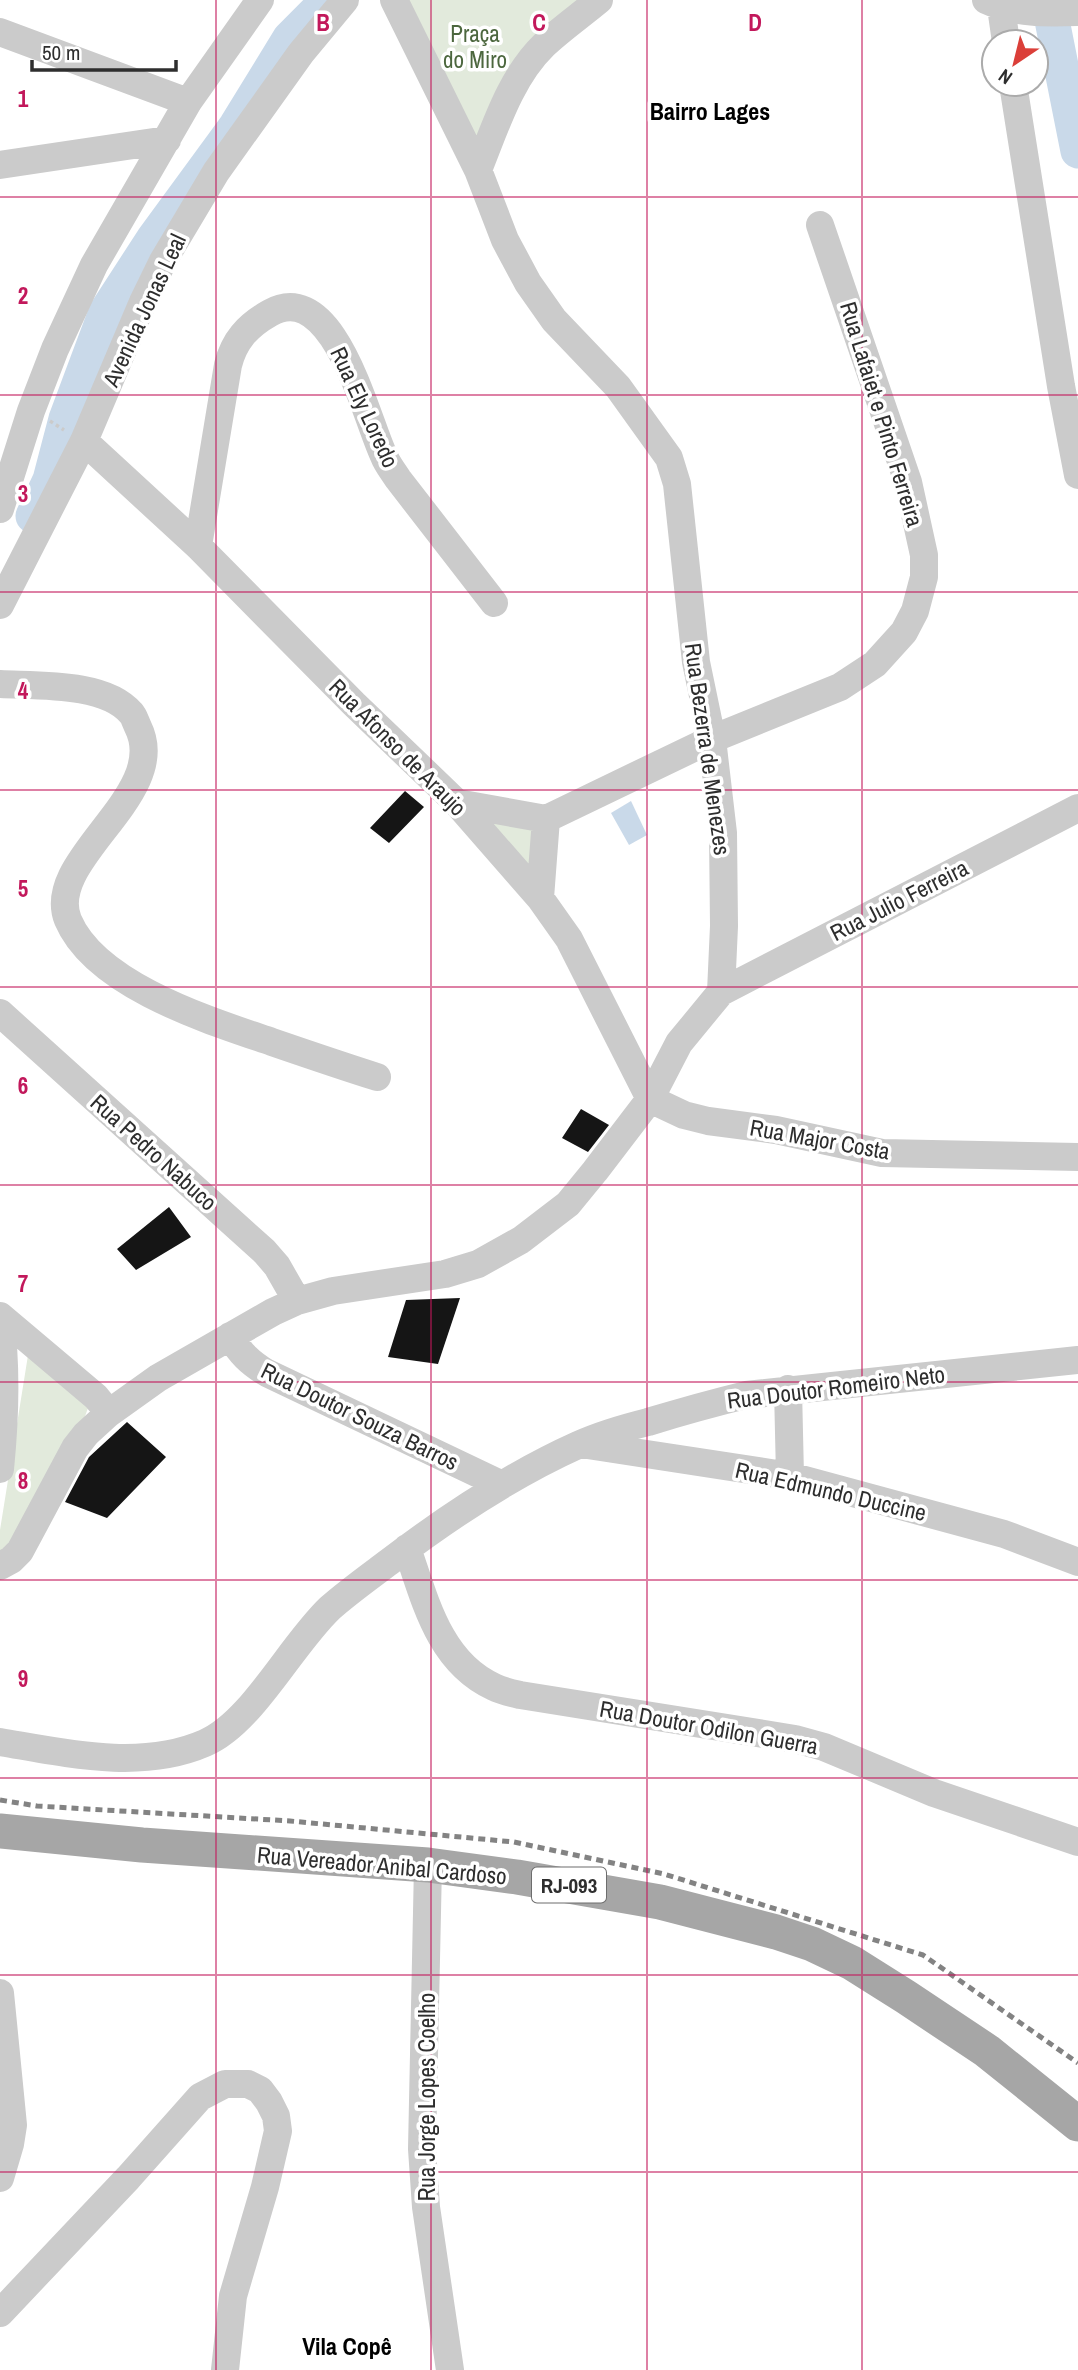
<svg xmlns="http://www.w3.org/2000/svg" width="1078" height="2370" viewBox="0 0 1078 2370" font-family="'Archivo Narrow',sans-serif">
  <rect width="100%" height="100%" fill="#fff"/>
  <path fill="#e2eadc" d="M403 0H585L471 151Z
    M464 809 538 821V881Z
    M29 1349 92 1397 55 1499 0 1562V1530Z"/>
  <path fill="#c9d9e9" d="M631 801 647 835 629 845 611 813Z"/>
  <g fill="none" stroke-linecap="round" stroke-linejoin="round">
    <path stroke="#c9d9e9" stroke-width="35" d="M1048 0 1078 151
      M33 516 50 480 66 419 106 312 154 238 236 126 290 38 328 0"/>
  </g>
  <path fill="#151515" d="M405 791 424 807 389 843 370 828Z
    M581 1109 609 1125 588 1152 562 1138Z
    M169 1207 191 1237 136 1270 117 1249Z
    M460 1298 438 1364 388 1357 406 1300Z
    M127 1422 166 1457 107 1518 65 1502 89 1457Z"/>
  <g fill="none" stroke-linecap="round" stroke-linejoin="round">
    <path stroke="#cbcbcb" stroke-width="3.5" stroke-dasharray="3.5 3.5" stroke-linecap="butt" d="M50 421 64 430"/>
    <path stroke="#cbcbcb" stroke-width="28" d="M986 0C1016 14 1046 13 1078 12
      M1001 7 1006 42
      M0 32 188 102
      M1013 84 1061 386 1078 475
      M0 165 167 140
      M478 170C495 128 510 78 544 45 561 29 581 15 599 0
      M84 441 198 546 354 704 457 803 540 898 569 939 650 1099 684 1115 708 1121 776 1130 882 1153 1078 1157
      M0 509 31 411 55 349 94 265 188 102 260 0
      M198 546 228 365C234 341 247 326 270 313 334 277 366 419 384 456 387 464 393 471 398 479L494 603
      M0 605 84 441 143 302 163 261 216 172 301 53 345 0
      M0 684C37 686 105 682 131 713 134 716 136 723 138 727 172 795 43 859 68 920 96 986 211 1021 272 1042 307 1054 342 1066 377 1077
      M457 803 546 819 712 739 840 687 875 664 904 632 915 611 924 577V555L908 482 820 225
      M540 898 546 819
      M721 992 1078 808
      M0 1013 264 1251 277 1266 297 1301
      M0 1316 96 1397 109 1413
      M0 1318C7 1368 5 1419 0 1469
      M230 1336C240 1353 250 1363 267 1373L500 1484
      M788 1389 790 1476
      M581 1444 790 1476 1004 1534 1078 1562
      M407 1548C425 1600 439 1662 494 1687 502 1691 511 1693 520 1695L795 1739 824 1747 934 1793 1078 1842
      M0 1566 11 1560 20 1551 75 1448 86 1434 109 1413 158 1378 273 1312 297 1301 333 1291 445 1274 478 1264 521 1240 568 1204 595 1171 650 1099 679 1043 721 992 724 926 723 833 712 739 696 662 677 484 669 458 618 387 554 320 528 283 505 240 478 170 394 0
      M0 1742C65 1753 141 1771 205 1743 252 1723 290 1646 330 1608 348 1592 369 1577 389 1562 448 1517 509 1476 578 1445 600 1435 624 1428 648 1422 681 1412 713 1403 746 1395L1078 1360
      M428 1865 422 2149 426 2207 450 2370
      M0 1993 13 2125 10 2144 0 2178
      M0 2313 128 2178 200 2097 225 2084H248L260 2090 269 2102 276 2116 278 2131 265 2187 233 2296 225 2370"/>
    <path stroke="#a6a6a6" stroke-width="35" d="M0 1831 142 1845 428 1865 517 1877 660 1902 776 1932 812 1944 852 1963 906 1997 987 2051 1078 2124"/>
    <path stroke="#838383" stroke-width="5" stroke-dasharray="7 5" stroke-linecap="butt" d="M0 1800 37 1806 290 1821 514 1842 664 1874 923 1955 1078 2063"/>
  </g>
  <path fill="none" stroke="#c2185b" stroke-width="2" stroke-opacity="0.55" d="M216 0V2370M431 0V2370M647 0V2370M862 0V2370M0 197H1078M0 395H1078M0 592H1078M0 790H1078M0 987H1078M0 1185H1078M0 1382H1078M0 1580H1078M0 1778H1078M0 1975H1078M0 2172H1078"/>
  <g text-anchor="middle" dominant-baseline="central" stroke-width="7" stroke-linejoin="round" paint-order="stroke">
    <rect fill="#fff" stroke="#6d6d6d" stroke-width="2" x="532" y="1867.5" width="74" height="35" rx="5"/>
    <g font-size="21" font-weight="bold" fill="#2e2e2e">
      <text x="569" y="1885">RJ-093</text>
    </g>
    <g font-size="23" fill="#4c673e" stroke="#fff">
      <text x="475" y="33">Praça<tspan x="475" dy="26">do Miro</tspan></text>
    </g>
    <g font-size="23" fill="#2e2e2e" stroke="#fff">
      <text transform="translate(144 310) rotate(-65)">Avenida Jonas Leal</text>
      <text transform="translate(365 407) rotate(65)">Rua Ely Loredo</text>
      <text transform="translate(882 414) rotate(73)">Rua Lafaiet e Pinto Ferreira</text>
      <text transform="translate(398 747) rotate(45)">Rua Afonso de Araujo</text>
      <text transform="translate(708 749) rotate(82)">Rua Bezerra de Menezes</text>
      <text transform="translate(899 900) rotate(-27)">Rua Julio Ferreira</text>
      <text transform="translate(820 1139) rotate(10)">Rua Major Costa</text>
      <text transform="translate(154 1152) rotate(42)">Rua Pedro Nabuco</text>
      <text transform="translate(836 1387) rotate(-7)">Rua Doutor Romeiro Neto</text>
      <text transform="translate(360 1416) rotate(26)">Rua Doutor Souza Barros</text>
      <text transform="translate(831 1491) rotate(13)">Rua Edmundo Duccine</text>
      <text transform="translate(709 1727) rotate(10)">Rua Doutor Odilon Guerra</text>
      <text transform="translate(382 1865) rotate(5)">Rua Vereador Anibal Cardoso</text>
      <text transform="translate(426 2097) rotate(-90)">Rua Jorge Lopes Coelho</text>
    </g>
    <g font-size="24" font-weight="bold" fill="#000" stroke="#fff">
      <text x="710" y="111">Bairro Lages</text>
      <text x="347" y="2346">Vila Copê</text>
    </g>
  </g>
  <g font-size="23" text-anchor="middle" font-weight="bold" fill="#c2185b" stroke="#fff" stroke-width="7" stroke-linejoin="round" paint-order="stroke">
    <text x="323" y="31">B</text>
    <text x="539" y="31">C</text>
    <text x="755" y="31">D</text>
    <text x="23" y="107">1</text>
    <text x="23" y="304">2</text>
    <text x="23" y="502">3</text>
    <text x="23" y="699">4</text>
    <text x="23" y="897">5</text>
    <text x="23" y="1094">6</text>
    <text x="23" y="1292">7</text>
    <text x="23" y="1489">8</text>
    <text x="23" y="1687">9</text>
  </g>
  <g transform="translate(1015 63) rotate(215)"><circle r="33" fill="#ffffff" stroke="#ababab" stroke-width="2"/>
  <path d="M0-5L12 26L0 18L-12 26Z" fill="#db3f39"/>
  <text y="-10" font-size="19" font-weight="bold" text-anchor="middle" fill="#2e2e2e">N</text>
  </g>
  <path d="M32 60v10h144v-10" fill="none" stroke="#2e2e2e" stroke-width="3.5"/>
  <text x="42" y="60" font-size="21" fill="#2e2e2e" stroke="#ffffff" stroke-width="5" paint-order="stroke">50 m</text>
</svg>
